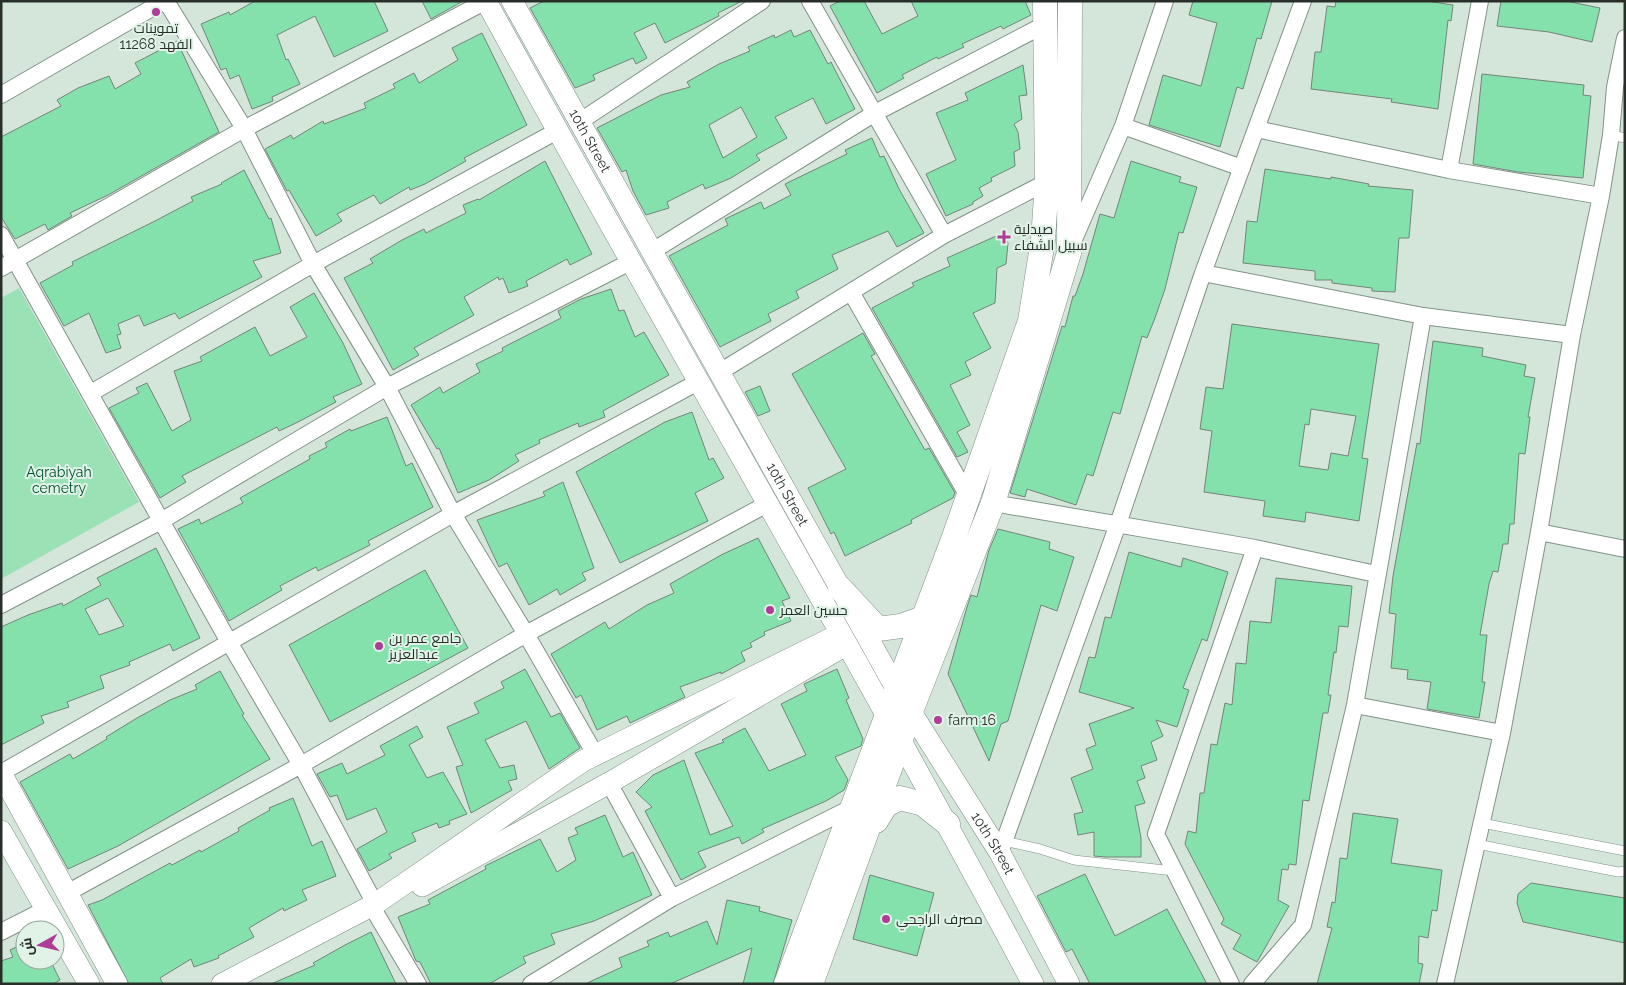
<svg xmlns="http://www.w3.org/2000/svg" width="1626" height="985" viewBox="0 0 1626 985" font-family="Raleway,Cairo,sans-serif">
  <rect width="100%" height="100%" fill="#d4e6da"/>
  <path fill="#9be1b6" d="M19 288 139 502 1 579V298Z"/>
  <path fill="#84e1ab" stroke="#74847a" fill-rule="evenodd" d="M255 1H374L388 31 334 57 315 16 277 35 286 60 288 59 300 84 272 97 273 101 252 109 239 75 230 79 226 68 221 70 201 24 229 12 230 15Z
    M422 1H463L431 19Z
    M544 1H742L718 13 719 16 665 43 655 23 634 33 647 58 636 64 633 58 593 75 595 80 575 88 530 8Z
    M840 1H864L882 34 918 16 911 1H1025L1031 15 1003 29 1001 26 962 44 964 47 938 59 937 57 902 75 904 78 877 93 830 6Z
    M1193 1H1272L1261 39 1257 38 1243 89 1237 87 1220 147 1149 125 1163 75 1201 86 1217 23 1189 15Z
    M1336 1H1426L1453 5 1451 21 1448 20 1438 109 1391 102 1392 99 1311 89 1315 52H1321L1327 6 1335 7Z
    M1501 1H1566L1600 8 1592 42 1549 32 1497 26Z
    M791 30 794 37 810 30 828 64 831 62 855 109 826 124 813 98 775 117 787 138 756 155 760 160 731 178 705 189 703 184 667 202 669 208 646 215 633 191 626 170 622 172 597 128 661 95 690 87 687 82 719 64 750 51 748 47 774 35 775 38ZM741 107 757 137 723 158 709 125Z
    M482 33 527 125 464 158 466 161 425 184 410 190 409 187 380 204 374 195 337 214 342 221 316 236 289 190 287 191 265 149 291 135 293 139 323 121 324 124 366 108 364 103 395 88 393 84 414 73 419 83 458 60 452 48Z
    M177 41 219 132 108 195 70 213 72 216 48 230 45 224 15 239 1 217V137L61 106 57 100 78 88 109 76 115 89 141 74 135 63Z
    M1023 65 1027 95 1019 96 1022 119 1014 124 1018 132 1020 149 1014 152 1015 166 991 178 992 181 979 188 983 196 973 202V204L946 216 926 174 956 160 936 113 968 100 965 93Z
    M1482 74 1584 85 1583 95 1591 96 1583 178 1518 172 1473 164Z
    M872 138 880 157 884 156 899 189 924 233 897 247 888 231 832 255 838 269 796 291 799 298 768 314 771 321 720 347 669 256 728 225 725 219 761 202 764 209 791 195 785 184 847 154 845 150Z
    M545 161 592 254 570 265 567 259 526 281 528 286 509 293 503 278 499 280 498 277 464 297 474 315 414 348 419 355 393 370 344 278 373 263 370 259 402 240 424 229 426 233 466 213 463 205 478 199 479 200Z
    M1131 161 1181 177 1179 182 1197 187 1183 233 1179 232 1165 289 1155 318 1147 338 1142 336 1120 414 1113 412 1093 476 1087 474 1076 505 1027 489 1025 497 1010 493 1062 326 1065 327 1073 296H1075L1083 274 1100 214 1114 218Z
    M1265 169 1331 179V177L1369 184 1368 186 1413 190 1409 238H1399L1395 292 1372 291V288L1332 283V280H1315V271L1243 263 1247 221 1257 222Z
    M244 170 269 219 271 218 281 253 253 261 262 277 179 319 175 313 144 326 139 315 118 324 121 334 117 335 121 348 106 353 89 313 64 326 40 283 73 265 72 262 153 222 193 201 191 197 222 184 221 183Z
    M1003 233 1008 243 1006 264 997 268 995 303 973 313 991 348 965 362 971 375 950 385 970 425 957 432 968 452 957 457 872 308 914 286 912 283 950 266 947 258Z
    M611 289 619 311 624 310 635 337 644 332 669 375 603 411 605 417 579 427 578 423 539 440 540 443 515 455 519 461 489 480 458 493 439 448 437 449 411 405 440 387 443 393 480 372 476 364 503 351 502 348 561 318 558 311 581 299Z
    M314 293 343 343 362 384 333 397 336 402 296 423 279 431 277 427 182 476 186 482 160 498 109 408 139 393 136 388 147 383 172 431 191 420 174 371 202 361 200 357 255 327 270 356 307 337 290 307Z
    M1232 324 1379 344 1362 458 1368 459 1359 521 1306 512 1305 522 1263 516 1265 501 1204 492 1212 431 1200 429 1206 387 1223 389ZM1311 409 1356 416 1348 456 1331 453 1328 470 1299 466 1305 424 1309 425Z
    M863 333 875 354 871 356 925 450 929 448 955 493 953 498 911 520 912 523 845 556 834 532 831 534 808 488 846 469 792 374Z
    M1433 341 1483 348 1482 356 1526 365 1524 376 1535 378 1528 417H1530L1525 454 1519 453 1514 524H1510L1508 544H1503L1498 572 1493 571 1489 584 1480 635H1487L1482 682H1485L1479 718 1427 709 1431 682 1407 679 1408 670 1391 668 1396 614 1389 613 1393 576 1417 443 1420 444Z
    M760 386 770 411 758 416 745 392Z
    M692 412 709 460 713 458 724 478 695 493 708 521 620 563 576 472 665 422Z
    M387 417 406 466 412 463 433 507 368 541 370 545 318 571 316 567 280 586 282 590 229 621 178 529 199 519 201 524 243 503 240 498 310 459 309 456 327 447 325 443 350 429 351 431Z
    M563 482 594 568 582 573 586 580 560 595 557 589 529 605 507 563 499 567 477 520 545 496 543 492Z
    M998 529 1050 542 1049 549 1074 557 1057 611 1041 605 1008 721 1001 724 989 761 948 674 967 607 971 595 977 597 989 550Z
    M758 538 790 598 782 601 791 621 764 632 765 635 750 643 752 647 741 652 745 661 721 674V672L680 687 685 697 630 723 627 716 597 730 581 695 576 698 551 654 605 622 609 629 647 605 674 593 670 584 723 554Z
    M156 548 200 638 173 651 170 644 129 662 130 665 100 676 104 688 67 702 69 707 41 716 44 723 1 745V627L28 615 62 603 63 606 101 585 97 578ZM108 598 124 626 99 635 85 609Z
    M1129 552 1181 567 1183 558 1228 572 1207 641 1202 639 1183 688 1189 690 1177 727 1156 720 1163 736 1151 742 1157 760 1141 766 1145 778 1137 781 1145 803 1135 806 1141 838V857H1106L1094 856V832L1078 835 1074 814 1083 812 1071 778 1093 769 1086 749 1096 745 1089 724 1134 708 1079 692 1089 657 1095 658 1105 617 1111 618Z
    M425 570 468 648 330 722 289 645Z
    M1276 578 1352 586 1348 627 1339 626 1336 653 1334 652 1328 695H1331L1328 713H1323L1309 801 1303 800 1296 865 1289 864 1288 870 1282 869 1278 900 1289 906 1257 962 1233 949 1241 935 1221 924 1224 919 1185 844 1188 831 1196 833 1200 793H1204L1211 744 1217 745 1225 703 1232 705 1236 663 1246 664 1250 621 1271 623Z
    M525 669 551 717 560 713 580 748 549 769 526 721 485 740 500 768 514 765 517 779 508 781 512 790 471 813 456 767 463 765 447 727 479 713 474 703 504 688 501 682Z
    M837 669 849 698 846 700 863 739 861 746 835 757 848 780 844 790 826 801 762 829 764 832 742 844 739 837 698 852 706 867 681 880 645 811 652 807 636 792 653 775 684 760 710 835 733 826 695 753 724 742 722 740 745 728 769 771 806 755 781 704 807 691 804 684Z
    M220 671 244 714 242 715 270 759 118 846 68 869 20 782 70 754 73 759 107 739 106 737 137 718 170 700 197 689 195 685Z
    M417 726 423 737 409 745 427 778 443 772 467 814 449 821 450 824 439 828 437 823 412 833 416 841 389 854 392 858 369 871 357 849 387 832 376 808 347 820 337 795 330 797 317 774 342 763 347 774 385 755 380 746Z
    M293 798 312 846 322 841 336 876 302 890 307 900 284 911 283 908 249 928 254 937 218 956 219 958 194 967 191 959 160 978 163 984H129L88 905 102 900 170 863 172 865 200 850 201 852 239 831 238 828 270 810 269 808Z
    M1353 813 1398 819 1391 863 1442 870 1437 911 1432 910 1428 938 1419 936 1418 963 1423 964 1419 984H1317L1332 928 1327 927 1332 902 1335 903 1340 858 1347 859Z
    M605 815 623 857 633 852 652 895 594 921 551 934 555 944 523 957 526 963 489 984H431L420 962 416 961 398 917 430 904 428 900 486 869 485 866 540 839 557 872 576 860 568 838 578 834 575 828Z
    M1085 874 1115 936 1167 909 1207 984H1090L1072 949 1066 952 1037 896Z
    M870 875 934 893 917 956 853 939Z
    M1531 883 1625 898V943L1523 922 1517 903 1518 894Z
    M727 900 760 907 759 911 792 920 773 984H743L752 948 670 984H585L622 967 619 958 649 946 647 941 668 932 670 937 707 921 717 945Z
    M371 932 396 984H271L315 965 313 963 345 945Z
    M25 943V960H50L60 980 53 984H1V961L13 957 10 950Z"/>
  <g fill="none" stroke-linecap="round" stroke-linejoin="round">
    <g stroke="#819287" stroke-width="10">
      <path id="service" d="M1611 135 1625 138
        M1482 823 1625 851
        M1004 841 1040 849 1074 860 1174 871
        M1477 844 1618 872 1625 871"/>
    </g>
    <g stroke="#819287" stroke-width="18">
      <path id="minor" d="M166 1 242 125 313 264 387 387 453 514 526 634 595 754
        M810 1 944 235
        M1 95 164 1
        M579 122 762 1
        M1123 126 1242 168
        M1256 129 1449 170 1601 196
        M1449 170 1480 1
        M1 235 229 642 301 765 375 904
        M1072 244 1123 126 1165 1
        M651 252 875 113 1044 25
        M1 268 244 129 486 1
        M1203 273 1423 316 1572 335
        M851 292 968 496
        M718 373 944 235 1047 182
        M91 393 313 264 557 131
        M993 503 1255 548 1376 574
        M1539 532 1625 549
        M1 605 161 521 387 387 630 262
        M1355 705 1502 733
        M1 773 453 514 698 382
        M609 783 672 898
        M1000 853 1118 524 1203 273 1303 1
        M67 893 301 765 526 634 769 503
        M375 912 418 984
        M1 932 46 909
        M531 984 672 898 851 808
        M1231 984 1156 834 1255 548
        M1252 984 1303 925 1355 705 1423 316
        M1445 984 1502 733 1539 532 1572 335 1601 196 1611 135 1615 87 1625 38"/>
    </g>
    <g stroke="#819287" stroke-width="22">
      <g id="tertiary">
        <path d="M486 1C666 330 857 653 1033 984"/>
        <path id="s1" d="M512 1 897 690 1000 853 1069 984"/>
        <path d="M1 773 117 984"/>
        <path d="M1 831 89 984"/>
        <path d="M422 886 609 783 839 649"/>
        <path d="M222 984 375 904 583 761 840 634"/>
      </g>
    </g>
    <g stroke="#819287" stroke-width="25">
      <path id="secondary" d="M840 588 878 629 901 626 923 618
        M876 821 886 805 900 798 923 804 948 824
        M786 984 954 537 1030 321 1043 240 1047 182 1045 1
        M811 984 911 711 993 503 1069 253 1070 1"/>
    </g>
    <use href="#service" stroke="#fff" stroke-width="9"/>
    <use href="#minor" stroke="#fff" stroke-width="16"/>
    <use href="#tertiary" stroke="#fff" stroke-width="21"/>
    <use href="#secondary" stroke="#fff" stroke-width="24"/>
  </g>
  <g fill="#af3d97" stroke="#e1f3e7" stroke-width="2">
    <circle cx="156" cy="12" r="5"/>
    <path d="M1001.5 229.5h5v5h5v5h-5v5h-5v-5h-5v-5h5z"/>
    <circle cx="770" cy="610" r="5"/>
    <circle cx="379" cy="646" r="5"/>
    <circle cx="938" cy="720" r="5"/>
    <circle cx="886" cy="919" r="5"/>
  </g>
  <g text-anchor="middle" dominant-baseline="central" stroke-width="4" stroke-linejoin="round" paint-order="stroke">
    <g font-size="14" fill="#282f2b" stroke="#e1f3e7" text-anchor="start">
      <text x="156" y="28" text-anchor="middle">تموينات<tspan x="156" dy="16">الفهد 11268</tspan></text>
      <text x="1014" y="229">صيدلية<tspan x="1014" dy="16">سبيل الشفاء</tspan></text>
      <text x="780" y="610">حسين العمر</text>
      <text x="389" y="638">جامع عمر بن<tspan x="389" dy="16">عبدالعزيز</tspan></text>
      <text x="948" y="720">farm 16</text>
      <text x="896" y="919">مصرف الراجحي</text>
    </g>
    <g font-size="14" fill="#282f2b" stroke="#e1f3e7">
      <text stroke="none"><textPath href="#s1" startOffset="160">10th Street</textPath></text>
      <text stroke="none"><textPath href="#s1" startOffset="565">10th Street</textPath></text>
      <text stroke="none"><textPath href="#s1" startOffset="970">10th Street</textPath></text>
    </g>
    <g font-size="14" fill="#014f2e" stroke="#e1f3e7">
      <text x="59" y="472">Aqrabiyah<tspan x="59" dy="16">cemetry</tspan></text>
    </g>
  </g>
  <rect width="1626" height="985" fill="none" stroke="#282f2b" stroke-width="5"/>
  <g transform="translate(40 945) rotate(262)"><circle r="24" fill="#e1f3e7" stroke="#97a59c"/>
  <path d="M0-4L9 19L0 12L-9 19Z" fill="#af3d97"/>
  <text y="-8" font-size="14" font-weight="bold" text-anchor="middle" fill="#282f2b">ش</text>
  </g>
</svg>
